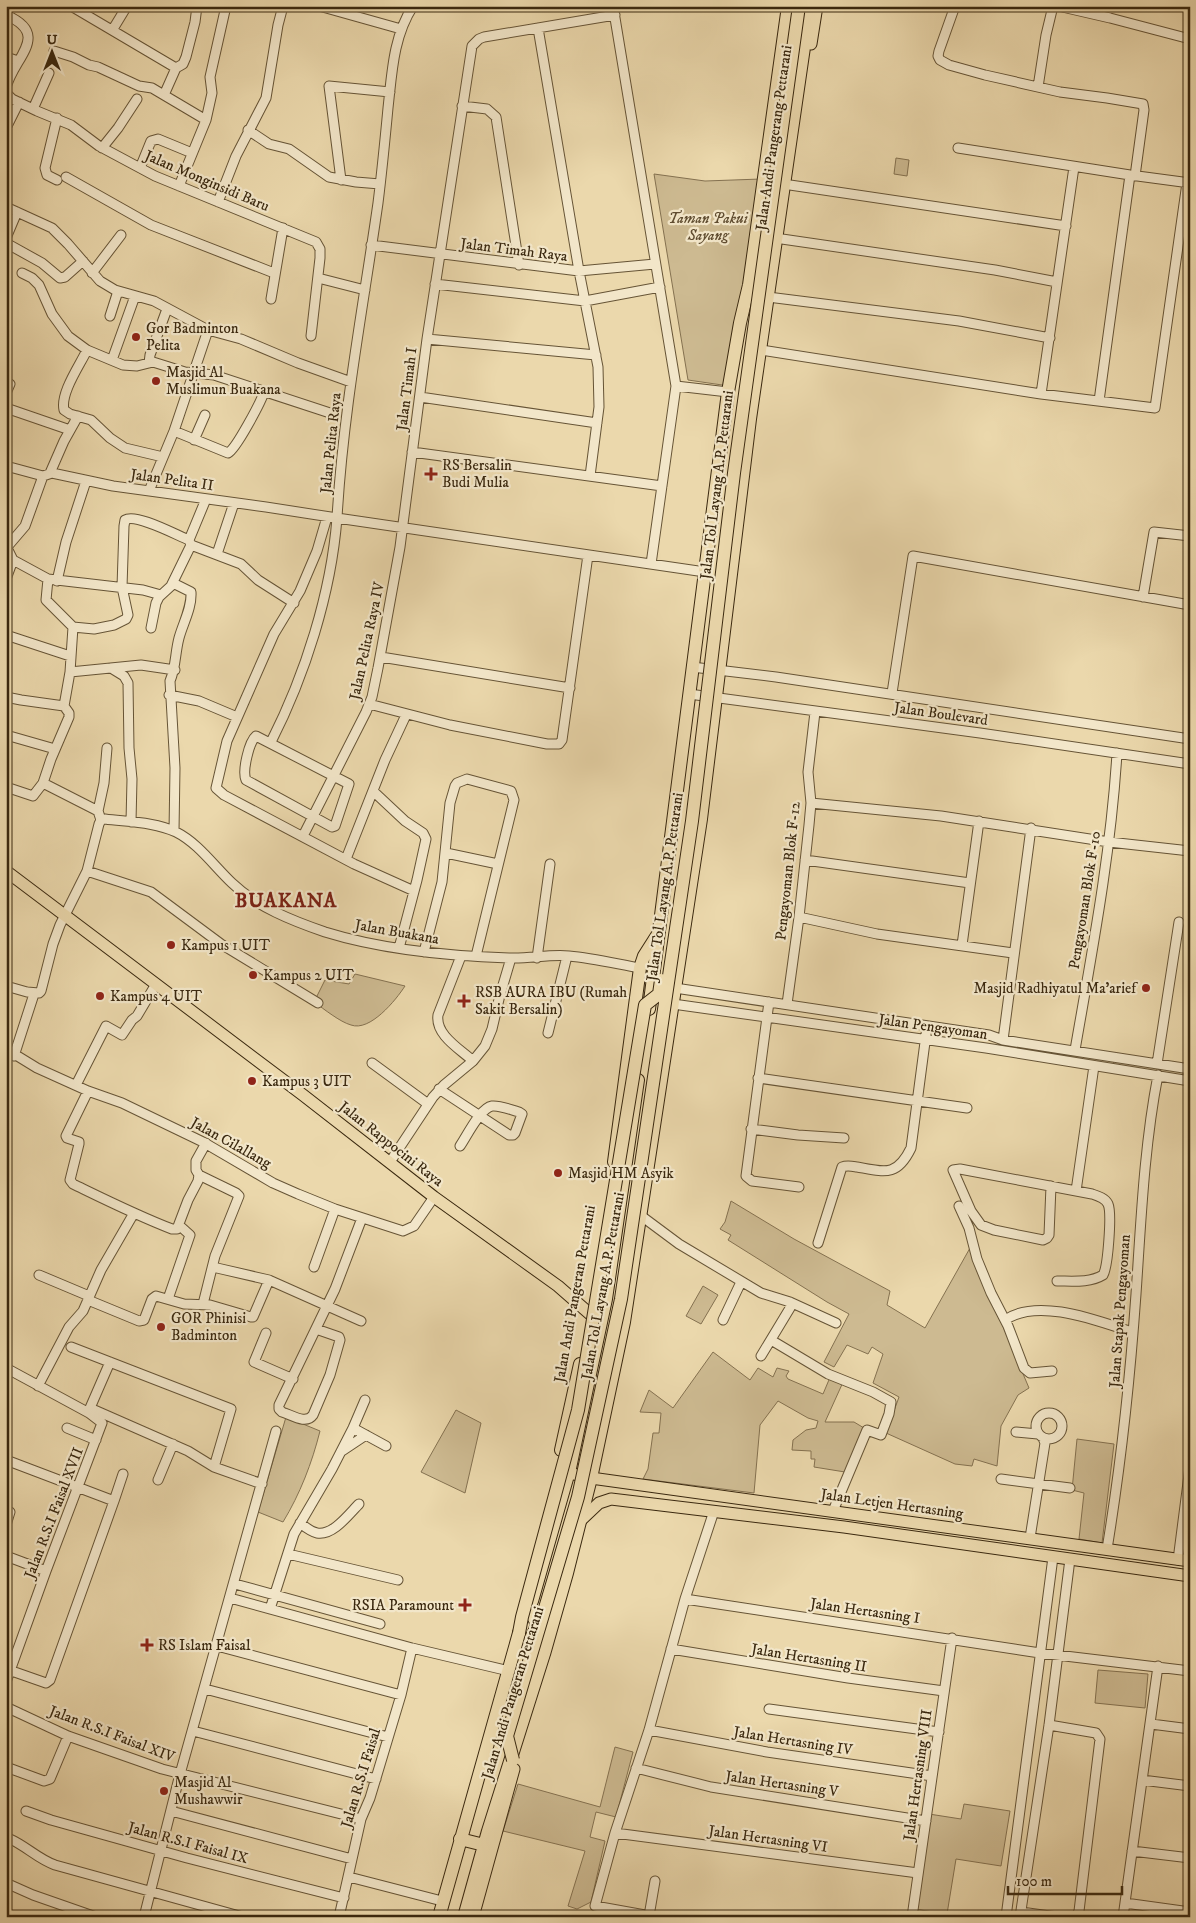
<svg xmlns="http://www.w3.org/2000/svg" width="1196" height="1923" viewBox="0 0 1196 1923" font-family="'IM FELL DW Pica',serif">
  <rect width="100%" height="100%" fill="#ebd8ac"/>
  <filter id="stains"><feTurbulence type="fractalNoise" baseFrequency=".004" numOctaves="4"/><feColorMatrix values="0 0 0 0 .2 0 0 0 0 .09 0 0 0 0 .02 0 0 0 .5 -.17"/></filter>
  <radialGradient id="worn" r=".72"><stop offset=".6" stop-color="#630" stop-opacity="0"/><stop offset="1" stop-color="#630" stop-opacity=".3"/></radialGradient>
  <path fill="#cdba91" stroke="#847150" d="M896 158 909 160 907 176 894 174Z
    M654 174 705 181 761 179 729 386 688 380Z
    M355 974 405 986C396 1000 370 1032 351 1025 340 1022 324 1009 314 1002L325 980 349 984Z
    M1114 1061 1190 1072V1078L1113 1064Z
    M731 1201 794 1239 890 1291 887 1305 925 1328 970 1248 1029 1388 1018 1395 1001 1426 997 1466 974 1459 972 1466 955 1464 886 1433 899 1397 873 1383 883 1354 872 1347 868 1354 847 1345 834 1367 824 1362 849 1314 827 1302 728 1240 731 1235 720 1229 725 1222Z
    M703 1286 718 1295 701 1324 686 1316Z
    M713 1352 750 1380 758 1368 773 1377 777 1368 789 1371 786 1376 788 1379 823 1394 831 1375 844 1380 825 1422H854L864 1428 845 1472 814 1467 815 1459H811V1451L792 1450 793 1440 806 1430 816 1428 818 1421 808 1418 778 1401 760 1425 754 1493 643 1479 648 1469 653 1433H659L661 1413 640 1412 649 1390 673 1408Z
    M456 1410 481 1423 465 1493 421 1472Z
    M286 1417 320 1431C312 1463 300 1494 283 1522L258 1512Z
    M1077 1439 1114 1444 1102 1543 1079 1539 1084 1493 1072 1490Z
    M1098 1670 1148 1674 1145 1708 1095 1703Z
    M615 1747 633 1752 616 1817 596 1812 590 1837 605 1841 591 1902 577 1909 568 1906 585 1851 503 1831 518 1784 600 1807Z
    M964 1804 1010 1811 1001 1866 956 1859 947 1914 914 1909 929 1814 961 1819Z"/>
  <g fill="none" stroke-linecap="round" stroke-linejoin="round">
    <g stroke="#665436" stroke-width="11">
      <path id="minor" d="M71 6 176 68
        M319 6 401 29
        M413 6C393 37 392 73 388 108 385 140 382 171 378 203 363 308 343 412 337 518L705 572
        M613 6 676 386 651 564
        M955 6 939 51 938 56 940 60 949 65 985 75 1060 92 1107 98 1143 104 1144 110 1135 176
        M1058 6 1110 18 1190 39
        M6 15C52 35 13 58 6 88
        M538 28 579 271 598 367 599 407 590 476
        M113 29 127 6
        M54 51 73 57 89 65 98 67 139 86 152 88 206 120
        M6 57 18 61
        M1038 87 1046 35 1053 6
        M6 93 12 99 37 111 71 125 99 146 155 176 316 242 320 249V258L311 336
        M164 95 176 68 183 64 186 57 195 22 197 6
        M462 106 487 109 496 117 519 265
        M33 109 49 73
        M57 118 45 168 47 175 57 180
        M6 128 19 102
        M248 130 269 144 289 149 329 177 356 182 380 184
        M102 148 118 128 137 99
        M958 148 1130 175 1190 183
        M140 168 151 141 158 139 192 153
        M66 177 151 225 274 273
        M341 180 329 86 390 92
        M790 185 1066 226
        M179 186 206 120 212 93 210 77 226 6
        M218 202 236 156 266 98 278 25 283 6
        M6 207 52 228 68 244 100 281 115 290 154 301 208 330 241 339 298 363 351 382
        M6 238 17 212
        M782 239 995 270 1057 282
        M6 243 42 263 60 278 65 277 83 261
        M371 245 579 271 655 264
        M22 273 32 278 39 285 52 314 68 336 87 350 123 365 137 366 153 362 185 372 214 375 330 413
        M92 273 121 235
        M318 278 365 290
        M435 284 585 301 660 287
        M768 297 959 321 1050 338
        M271 299 283 228
        M110 316 118 291
        M427 339 596 355
        M87 350C80 365 60 393 64 410L70 414 91 420 110 438 125 448 163 457
        M761 350 1041 394 1155 408 1187 183
        M112 360 135 296
        M149 363 150 355 167 309
        M676 386 728 392
        M6 393 10 384
        M1041 394 1074 167
        M420 397 597 423
        M1099 401 1130 175
        M6 408 70 430
        M174 431 228 453C236 449 261 402 264 392
        M194 440 205 415
        M412 452 662 486
        M6 466 43 476 52 473 113 486 266 507 337 518C331 594 305 675 271 742
        M50 473 64 441 78 416
        M149 491 174 431 208 330
        M327 517 317 551 300 591 274 634 227 741 216 788 224 795 354 864 414 891
        M189 540 206 499
        M6 546 13 560 48 579 143 590 161 595
        M7 547 25 526 43 476
        M218 551 234 503
        M6 579 13 560
        M48 579 46 600 73 627 94 629 114 625 126 619 128 615 122 587 124 526 125 520C136 513 176 535 189 540L191 545 199 548 241 564 258 580 294 603
        M57 581 66 542 86 481
        M173 583 191 592C192 608 183 623 179 638 175 653 176 667 170 681L175 768 174 831
        M1143 597 1154 532 1190 536
        M151 628 156 603 159 597 171 586 191 545
        M6 635 70 656
        M381 657 570 688
        M692 667 776 677 1190 739
        M111 668 124 676 128 683 129 748 132 779 131 822
        M70 672 141 665 175 670
        M892 693 913 556 1190 605
        M689 694 980 733 1190 764
        M169 695 199 701 237 717
        M6 697 21 700 64 706
        M369 704 450 725 547 744H559L562 740 588 555
        M6 735 55 749
        M256 736 349 784 335 826 332 827 246 780C242 771 249 742 256 736Z
        M43 783 98 811
        M6 787 33 796 43 783 51 759 69 717V713L64 706 70 672 73 627
        M373 791 405 821 423 833 426 839 417 880 399 948
        M811 803 941 816 1109 842 1190 851
        M101 820 98 811 104 783 107 748
        M303 836 366 712 372 697 378 668 400 547 427 339 472 46 479 39 484 37 615 15
        M446 853 498 864
        M346 859 385 760 406 715
        M805 860 970 883
        M87 871 151 892 221 944 318 1003
        M799 917 877 934 1013 953
        M962 945 979 821
        M424 952 442 882 450 803 455 786 457 783 467 779 511 791 514 800 476 956
        M461 956 438 1015C435 1035 460 1049 473 1061
        M537 958 550 864
        M6 986 27 992 39 993 41 991 53 944 60 925 87 871 99 824 101 820 105 819C128 822 155 822 176 832 198 843 214 866 232 883 257 907 293 921 325 932 383 950 448 956 509 958 529 959 550 954 569 956 593 958 617 964 640 968
        M675 988 989 1035 1003 1040 1190 1069
        M769 1002 746 1176 752 1181 799 1187
        M673 1004 986 1048 1190 1081
        M787 1004 799 917 809 825 811 803 808 772 815 712
        M548 1033 567 956
        M1003 1040 1031 828
        M6 1049 37 1068 88 1091 122 1103 203 1142 273 1183 298 1194 335 1209 403 1231 414 1226 434 1197
        M1075 1050C1092 952 1111 853 1117 753
        M14 1056 34 994
        M372 1063 428 1104
        M1157 1064 1179 922
        M758 1078 967 1108
        M76 1085 106 1026 122 1035 132 1020 137 1016 156 984
        M439 1089 509 1135H513L515 1133 522 1114 519 1112C511 1110 500 1105 492 1106 480 1108 467 1136 460 1146
        M88 1091 66 1136 67 1138 79 1142V1144L70 1180 73 1184C106 1200 138 1216 172 1229H177L188 1200 198 1181 199 1175 196 1170V1161L206 1143
        M751 1129 798 1135 844 1138
        M390 1162 433 1097 444 1085 473 1061 485 1046 492 1029 500 995 511 958
        M199 1175 236 1193 239 1196 215 1256 203 1304
        M1051 1186 1049 1235 1047 1238 1043 1240 994 1230 981 1225 971 1211 953 1170 960 1169 1092 1194C1098 1196 1105 1198 1108 1204 1112 1213 1108 1267 1103 1275 1090 1283 1072 1281 1057 1281
        M1076 1191 1094 1066
        M959 1206 969 1228 977 1259 991 1293 1008 1326 1024 1368 1030 1373 1052 1371
        M640 1215 679 1244 761 1293 790 1302 836 1323
        M818 1243 842 1167C847 1165 851 1166 857 1167 885 1172 897 1177 911 1148L927 1027
        M314 1267 335 1209
        M217 1268 269 1280
        M39 1275 89 1296
        M168 1299 190 1235 180 1226
        M88 1300 139 1321 144 1320 152 1299 156 1296 184 1304 210 1305 251 1317H253L269 1280 361 1321
        M723 1320 741 1282
        M1005 1320C1038 1297 1098 1321 1132 1332
        M316 1329 339 1337 340 1340 330 1375 313 1415C306 1425 292 1415 282 1412L279 1409V1405L335 1289 362 1218
        M266 1333 254 1362 293 1379
        M771 1340 828 1374 873 1392 891 1402 889 1414 881 1435 867 1430 833 1511
        M71 1347 231 1409 214 1467
        M761 1356 790 1308V1302
        M110 1362 90 1408 188 1451 214 1467 262 1484
        M6 1368 89 1413 102 1423 46 1571 6 1682
        M38 1386 69 1327 83 1311 101 1270 134 1213
        M1036 1426a13 13 0 1 1 26 0a13 13 0 1 1-26 0Z
        M67 1428 96 1440
        M353 1428 386 1446
        M1016 1432 1038 1434
        M342 1451 366 1435
        M6 1460 114 1501 50 1680 46 1683 6 1669
        M1001 1479 1070 1488
        M158 1480 173 1444
        M114 1501 123 1474
        M300 1523C305 1527 311 1532 317 1533 333 1536 349 1514 359 1504
        M6 1525 10 1512
        M1030 1538 1045 1443 1043 1438
        M1107 1549C1121 1464 1130 1379 1136 1294 1141 1221 1144 1147 1158 1075
        M288 1554 398 1580
        M6 1556 46 1571
        M1178 1560 1190 1467
        M235 1584 380 1624
        M230 1598 412 1648 509 1671
        M685 1599 1040 1653 1190 1671
        M270 1609 294 1534 332 1469 353 1428 365 1400
        M217 1646 401 1695
        M671 1649 848 1678 944 1691
        M205 1689 388 1737
        M6 1707 68 1736 162 1769 361 1819
        M769 1709 939 1732
        M1151 1724 1190 1729
        M1049 1725 1096 1733 1100 1739 1079 1911 1076 1917
        M649 1730 767 1752 932 1776
        M193 1731 376 1779
        M6 1767 44 1781 50 1779 68 1736
        M636 1768 711 1787 926 1821
        M1142 1780 1190 1786
        M26 1811 51 1820 187 1858 344 1898
        M171 1811 352 1859
        M615 1833 918 1873
        M10 1839C26 1846 38 1859 55 1865L243 1917
        M1132 1851 1190 1858
        M349 1877 442 1901
        M6 1883 33 1895 96 1917
        M1125 1903 1190 1912
        M1021 1912 1057 1917
        M649 1916 655 1881
        M144 1917 180 1774 276 1431
        M339 1917 361 1819 370 1798 401 1695 412 1648
        M656 1917 595 1906 615 1833 649 1730 685 1599 714 1511
        M912 1917 952 1638
        M1006 1917 1053 1557
        M1020 1917 1049 1725 1070 1559
        M1123 1917 1158 1666"/>
    </g>
    <g stroke="#3a280f" stroke-width="13">
      <path id="major" d="M811 44 817 6
        M6 871 303 1095 434 1197 558 1286 590 1314
        M569 1473 591 1478 1190 1561
        M580 1521 599 1503 611 1499 844 1527 1190 1576
        M473 1917 514 1769"/>
    </g>
    <g stroke="#3a280f" stroke-width="14">
      <path id="highway" d="M649 1009 728 392 740 323 749 285 788 6
        M614 1162 640 968 644 956 658 934
        M561 1450 580 1364
        M532 1601 570 1468 606 1299 638 1080
        M460 1839 484 1845
        M439 1917 519 1633 523 1625
        M464 1917 488 1831 544 1654 567 1573 591 1478 624 1322 701 819 750 419 810 6"/>
    </g>
    <use href="#minor" stroke="#f2e6c9" stroke-width="9"/>
    <use href="#major" stroke="#ebd8ac" stroke-width="11"/>
    <use href="#highway" stroke="#ebd8ac" stroke-width="12"/>
    <g stroke="#3a280f" stroke-width="14" stroke-linecap="butt">
      <path id="highway-bridge" d="M519 1633 522 1617 578 1410 645 1005 659 994 661 980
        M513 1760 507 1736 578 1497 621 1299 692 821 734 473 799 6"/>
    </g>
    <use href="#highway-bridge" stroke="#ebd8ac" stroke-width="12"/>
  </g>
  <g fill="#8f2418" stroke="#f2e6c9" stroke-width="2">
    <circle cx="136" cy="337" r="5"/>
    <circle cx="156" cy="381" r="5"/>
    <path d="M428.5 466.5h5v5h5v5h-5v5h-5v-5h-5v-5h5z"/>
    <circle cx="171" cy="945" r="5"/>
    <circle cx="253" cy="975" r="5"/>
    <circle cx="1146" cy="988" r="5"/>
    <circle cx="100" cy="996" r="5"/>
    <path d="M461.5 993.5h5v5h5v5h-5v5h-5v-5h-5v-5h5z"/>
    <circle cx="252" cy="1081" r="5"/>
    <circle cx="558" cy="1173" r="5"/>
    <circle cx="161" cy="1327" r="5"/>
    <path d="M462.5 1597.5h5v5h5v5h-5v5h-5v-5h-5v-5h5z"/>
    <path d="M144.5 1637.5h5v5h5v5h-5v5h-5v-5h-5v-5h5z"/>
    <circle cx="164" cy="1791" r="5"/>
  </g>
  <g text-anchor="middle" dominant-baseline="central" stroke-width="4.5" stroke-linejoin="round" paint-order="stroke">
    <g font-size="15" fill="#3a280f" stroke="#f2e6c9">
      <text transform="translate(774 138) rotate(-82)">Jalan Andi Pangerang Pettarani</text>
      <text transform="translate(207 181) rotate(23)">Jalan Monginsidi Baru</text>
      <text transform="translate(514 250) rotate(7)">Jalan Timah Raya</text>
      <text transform="translate(407 389) rotate(-83)">Jalan Timah I</text>
      <text transform="translate(331 443) rotate(-84)">Jalan Pelita Raya</text>
      <text transform="translate(172 480) rotate(8)">Jalan Pelita II</text>
      <text transform="translate(717 485) rotate(-83)">Jalan Tol Layang A.P. Pettarani</text>
      <text transform="translate(367 641) rotate(-78)">Jalan Pelita Raya IV</text>
      <text transform="translate(941 714) rotate(8)">Jalan Boulevard</text>
      <text transform="translate(788 871) rotate(-84)">Pengayoman Blok F-12</text>
      <text transform="translate(665 887) rotate(-82)">Jalan Tol Layang A.P. Pettarani</text>
      <text transform="translate(1085 900) rotate(-81)">Pengayoman Blok F-10</text>
      <text transform="translate(397 932) rotate(10)">Jalan Buakana</text>
      <text transform="translate(933 1027) rotate(8)">Jalan Pengayoman</text>
      <text transform="translate(231 1143) rotate(29)">Jalan Cilallang</text>
      <text transform="translate(391 1144) rotate(38)">Jalan Rappocini Raya</text>
      <text transform="translate(603 1286) rotate(-80)">Jalan Tol Layang A.P. Pettarani</text>
      <text transform="translate(575 1294) rotate(-80)">Jalan Andi Pangeran Pettarani</text>
      <text transform="translate(1120 1311) rotate(-86)">Jalan Stapak Pengayoman</text>
      <text transform="translate(892 1504) rotate(8)">Jalan Letjen Hertasning</text>
      <text transform="translate(54 1513) rotate(-69)">Jalan R.S.I Faisal XVII</text>
      <text transform="translate(865 1611) rotate(8)">Jalan Hertasning I</text>
      <text transform="translate(809 1658) rotate(9)">Jalan Hertasning II</text>
      <text transform="translate(513 1693) rotate(-73)">Jalan Andi Pangeran Pettarani</text>
      <text transform="translate(112 1734) rotate(21)">Jalan R.S.I Faisal XIV</text>
      <text transform="translate(793 1741) rotate(9)">Jalan Hertasning IV</text>
      <text transform="translate(918 1775) rotate(-82)">Jalan Hertasning VIII</text>
      <text transform="translate(361 1778) rotate(-73)">Jalan R.S.I Faisal</text>
      <text transform="translate(782 1784) rotate(8)">Jalan Hertasning V</text>
      <text transform="translate(768 1839) rotate(8)">Jalan Hertasning VI</text>
      <text transform="translate(188 1843) rotate(15)">Jalan R.S.I Faisal IX</text>
    </g>
    <g font-size="15" font-style="italic" fill="#5f4c30" stroke="#f2e6c9">
      <text x="708" y="218">Taman Pakui<tspan x="708" dy="17">Sayang</tspan></text>
    </g>
    <g font-size="15" fill="#3a280f" stroke="#f2e6c9" text-anchor="start">
      <text x="146" y="328">Gor Badminton<tspan x="146" dy="17">Pelita</tspan></text>
      <text x="166" y="372">Masjid Al<tspan x="166" dy="17">Muslimun Buakana</tspan></text>
      <text x="442" y="465">RS Bersalin<tspan x="442" dy="17">Budi Mulia</tspan></text>
      <text x="181" y="945">Kampus 1 UIT</text>
      <text x="263" y="975">Kampus 2 UIT</text>
      <text x="1136" y="988" text-anchor="end">Masjid Radhiyatul Ma'arief</text>
      <text x="475" y="992">RSB AURA IBU (Rumah<tspan x="475" dy="17">Sakit Bersalin)</tspan></text>
      <text x="110" y="996">Kampus 4 UIT</text>
      <text x="262" y="1081">Kampus 3 UIT</text>
      <text x="568" y="1173">Masjid HM Asyik</text>
      <text x="171" y="1318">GOR Phinisi<tspan x="171" dy="17">Badminton</tspan></text>
      <text x="454" y="1605" text-anchor="end">RSIA Paramount</text>
      <text x="158" y="1645">RS Islam Faisal</text>
      <text x="174" y="1782">Masjid Al<tspan x="174" dy="17">Mushawwir</tspan></text>
    </g>
    <g font-size="20" font-weight="bold" letter-spacing="1" fill="#7a1f14" stroke="#f2e6c9">
      <text x="286" y="901">BUAKANA</text>
    </g>
  </g>
  <rect width="1196" height="1923" fill="none" stroke="#ebd8ac" stroke-width="25"/>
  <rect x="8" y="8" width="1181" height="1908" fill="none" stroke="#3a280f" stroke-width="2.5"/>
  <rect x="12" y="12" width="1171" height="1898" fill="none" stroke="#3a280f"/>
  <g transform="translate(52 52)" stroke="#f2e6c9" stroke-width="4" paint-order="stroke">
  <path d="M0-4L9 19L0 12L-9 19Z" fill="#3a280f"/>
  <text y="-8" font-size="14" font-weight="bold" text-anchor="middle" fill="#3a280f">U</text>
  </g>
  <path d="M1008 1886v8h114v-8" fill="none" stroke="#3a280f" stroke-width="2.5"/>
  <text x="1016" y="1886" font-size="15" fill="#3a280f" stroke="#f2e6c9" stroke-width="4" paint-order="stroke">100 m</text>
  <rect width="100%" height="100%" filter="url(#stains)"/>
  <rect width="100%" height="100%" fill="url(#worn)"/>
</svg>
